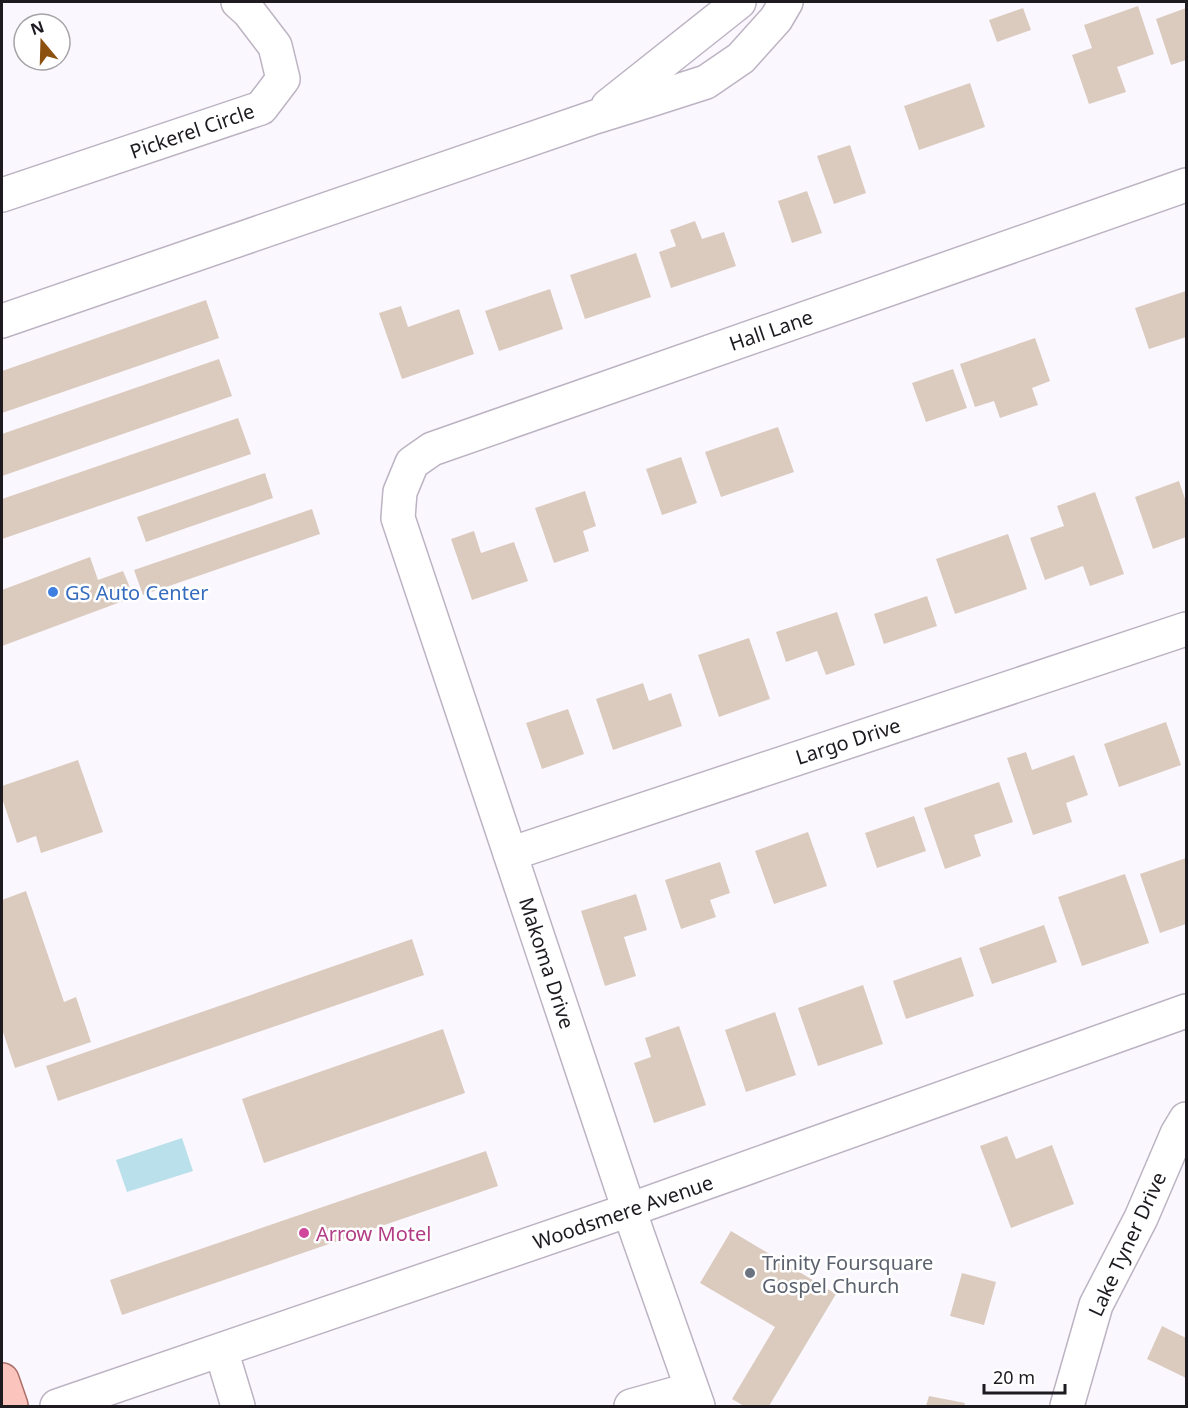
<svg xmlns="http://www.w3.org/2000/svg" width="1188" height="1408" viewBox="0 0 1188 1408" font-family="'Noto Sans',sans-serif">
  <rect width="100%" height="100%" fill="#fbf7fe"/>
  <path fill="#bae1eb" d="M182 1138 193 1171 127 1192 116 1160Z"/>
  <path fill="#dbcbbe" d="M1138 6 1154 54 1117 67 1126 92 1089 104 1072 55 1092 48 1084 25Z
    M1023 8 1031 30 997 42 989 20Z
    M1186 8V60L1171 65 1156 19Z
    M970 83 985 127 919 150 904 106Z
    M850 145 866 193 834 204 817 156Z
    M807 191 822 233 792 243 778 201Z
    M695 221 702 239 724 232 736 266 671 288 659 252 676 246 670 230Z
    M636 253 651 297 585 319 570 275Z
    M550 289 563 329 499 351 485 311Z
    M1186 291V337L1149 349 1135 308Z
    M206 300 219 338 2 413V371Z
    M401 306 408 327 459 309 474 354 402 379 379 313Z
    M1035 338 1050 381 1032 388 1038 405 1000 418 994 401 975 407 960 364Z
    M219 359 232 396 2 476V434Z
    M953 369 967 408 926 422 912 383Z
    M238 418 251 454 2 539V499Z
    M778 427 794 472 721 497 705 452Z
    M681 457 697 503 662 515 646 469Z
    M265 473 273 498 146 542 137 517Z
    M1179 481 1186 502V537L1153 549 1135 497Z
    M585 491 596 526 583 531 589 551 554 563 535 508Z
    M1095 492 1124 574 1090 586 1083 566 1045 580 1030 538 1064 526 1057 506Z
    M312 509 320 534 143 595 134 570Z
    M474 531 481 553 514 542 528 581 472 600 451 539Z
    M1008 534 1027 589 955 614 936 559Z
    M90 557 98 580 123 571 134 597 2 646V590Z
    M927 596 937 626 884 644 874 614Z
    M837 612 855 665 826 675 817 651 786 662 776 632Z
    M749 638 770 699 719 717 698 655Z
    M643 683 649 701 671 693 682 726 613 750 596 699Z
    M568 709 584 754 542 769 526 723Z
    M1166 722 1181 765 1119 787 1104 744Z
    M1026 752 1032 770 1074 755 1088 795 1066 803 1072 822 1033 835 1007 758Z
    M78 760 103 832 41 853 36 836 17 843 2 798V786Z
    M999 782 1013 822 974 835 981 856 945 869 924 808Z
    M914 816 926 851 877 868 865 833Z
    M808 832 827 886 774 904 755 851Z
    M1186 858V924L1160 933 1140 874Z
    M720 862 730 893 710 900 716 917 681 929 665 880Z
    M1125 874 1149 943 1082 966 1058 897Z
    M26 891 64 1002 76 997 91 1042 15 1068 2 1029V900Z
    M636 894 647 930 624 937 636 976 605 986 581 911Z
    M1044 925 1057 962 992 984 979 948Z
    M412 939 424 975 58 1101 46 1066Z
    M961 957 974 996 906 1019 893 981Z
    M863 985 883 1044 818 1066 798 1008Z
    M775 1012 796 1075 746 1092 725 1030Z
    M679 1026 706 1105 654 1123 634 1063 651 1057 645 1038Z
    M443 1029 465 1093 264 1163 242 1099Z
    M1007 1136 1016 1159 1052 1145 1074 1204 1011 1228 980 1146Z
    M486 1151 498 1186 122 1315 110 1280Z
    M731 1231 836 1294 769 1406H744L732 1399 775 1327 700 1283Z
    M962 1273 996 1282 984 1325 950 1316Z
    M1162 1326 1186 1338V1378L1147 1359Z
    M929 1396 965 1403 964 1406H926Z"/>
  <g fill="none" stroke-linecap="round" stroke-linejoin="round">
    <g stroke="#bcb3c3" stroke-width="36">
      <path id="minor" d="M608 106 739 2
        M2 195 261 108 283 79 275 46 249 12 238 2
        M2 321 595 117 650 100 706 82 741 58 776 19 786 2
        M510 854 1186 629
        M221 1350 238 1406
        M57 1406 629 1210 1186 1011
        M631 1406 692 1389
        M698 1406 629 1210 398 518 400 492 412 463 432 449 1186 185
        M1067 1406 1096 1305 1141 1218 1177 1134 1186 1119"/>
    </g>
    <g stroke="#ab7069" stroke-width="36">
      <path id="major" d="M2 1380 11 1406"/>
    </g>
    <use href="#minor" stroke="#fff" stroke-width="33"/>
    <use href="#major" stroke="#fbc5bd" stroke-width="33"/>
  </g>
  <circle fill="#3f7fe0" stroke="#fff" stroke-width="2" cx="53" cy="592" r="6"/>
  <circle fill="#d1479c" stroke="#fff" stroke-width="2" cx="304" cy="1233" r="6"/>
  <circle fill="#6b7280" stroke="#fff" stroke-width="2" cx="750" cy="1273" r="6"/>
  <g text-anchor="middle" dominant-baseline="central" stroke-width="5" stroke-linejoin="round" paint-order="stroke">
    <g font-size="20" fill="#1d1a20" stroke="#fff">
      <text transform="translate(192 131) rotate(-19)">Pickerel Circle</text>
      <text transform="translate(771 330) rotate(-19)">Hall Lane</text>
      <text transform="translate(848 741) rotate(-18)">Largo Drive</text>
      <text transform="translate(547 963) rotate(72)">Makoma Drive</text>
      <text transform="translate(623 1212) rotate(-19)">Woodsmere Avenue</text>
      <text transform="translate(1127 1244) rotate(-65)">Lake Tyner Drive</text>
    </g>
    <g font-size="20" fill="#366cbe" stroke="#fff" text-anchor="start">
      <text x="65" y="592">GS Auto Center</text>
    </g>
    <g font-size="20" fill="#b23c85" stroke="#fff" text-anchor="start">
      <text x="316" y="1233">Arrow Motel</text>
    </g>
    <g font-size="20" fill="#5b616d" stroke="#fff" text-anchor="start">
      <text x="762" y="1262">Trinity Foursquare<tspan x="762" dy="23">Gospel Church</tspan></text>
    </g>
  </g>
  <rect width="1188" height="1408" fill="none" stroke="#1d1a20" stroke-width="6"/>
  <g transform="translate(42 42) rotate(341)"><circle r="28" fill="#ffffff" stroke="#a5a3a6" stroke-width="1.5"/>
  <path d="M0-4.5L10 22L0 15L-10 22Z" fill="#8c510f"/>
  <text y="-9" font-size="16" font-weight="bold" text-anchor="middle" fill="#1d1a20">N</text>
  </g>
  <path d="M984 1384v9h81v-9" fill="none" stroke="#1d1a20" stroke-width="3"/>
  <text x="993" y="1384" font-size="18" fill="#1d1a20" stroke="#ffffff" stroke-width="4.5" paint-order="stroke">20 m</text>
</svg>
